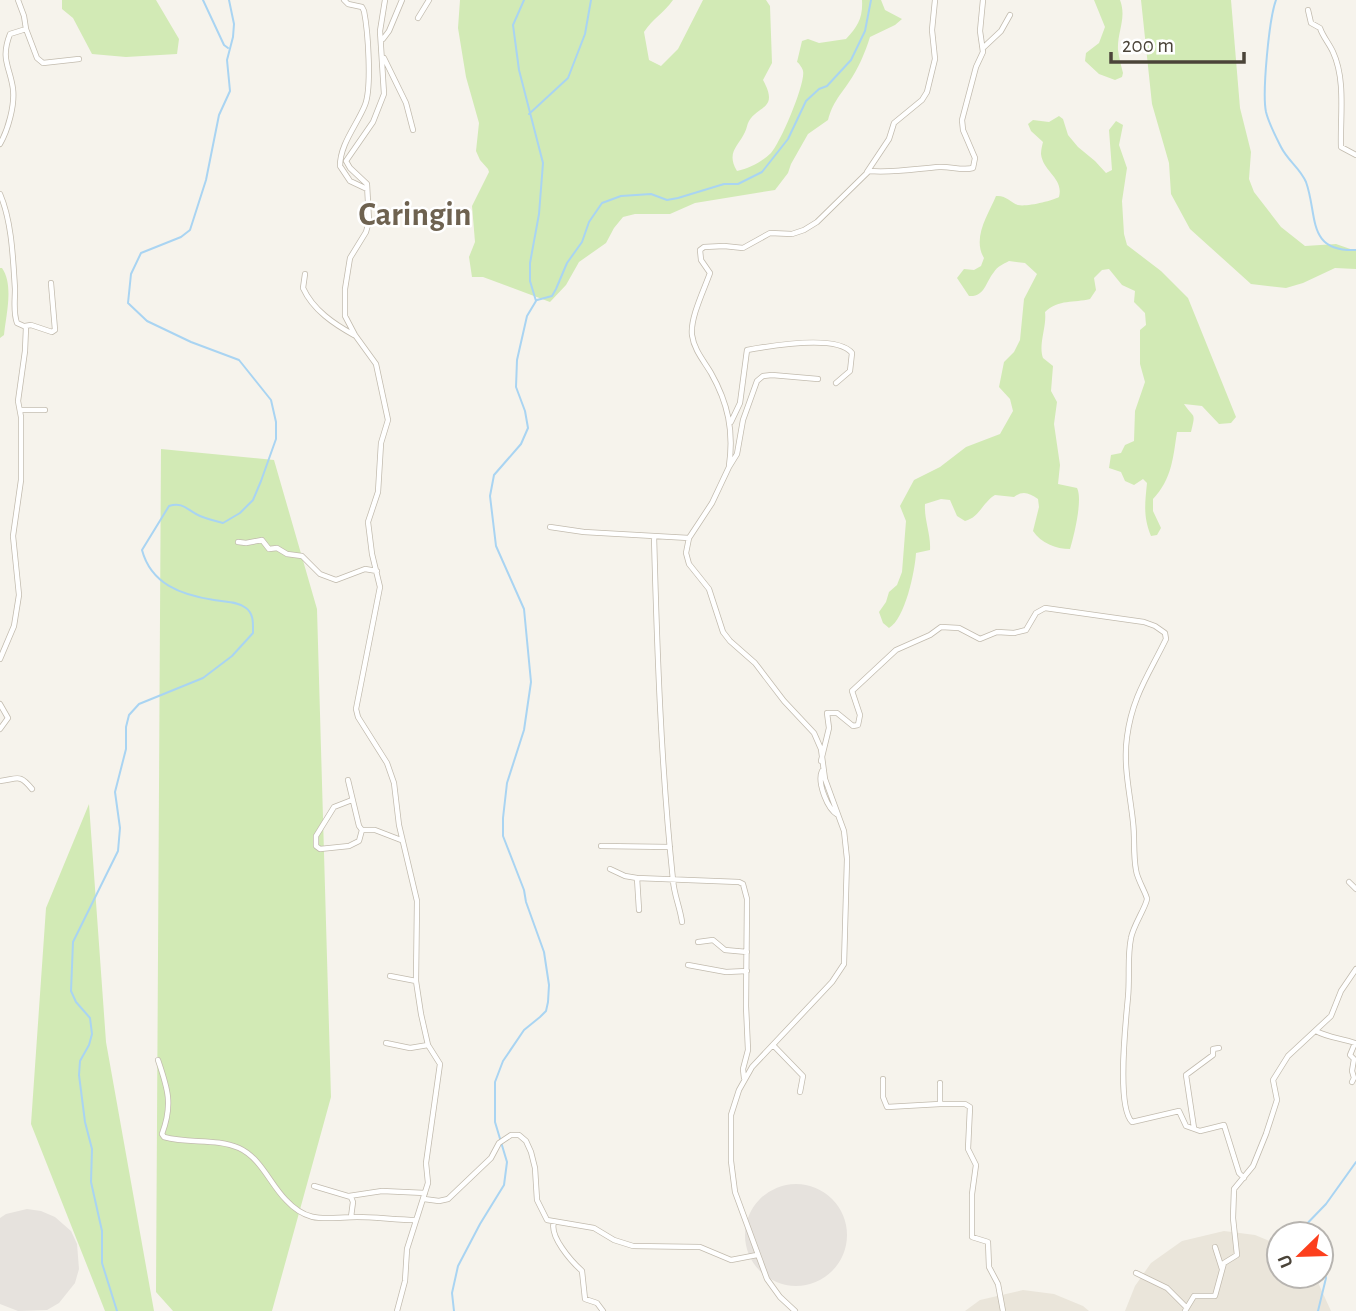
<svg xmlns="http://www.w3.org/2000/svg" width="1356" height="1311" viewBox="0 0 1356 1311" font-family="'Alegreya Sans',sans-serif">
  <rect width="100%" height="100%" fill="#f6f3ec"/>
  <path fill="#eae5da" d="M1224 1231 1255 1235 1279 1245V1276H1315L1331 1311H1125L1135 1286 1151 1263 1182 1241Z
    M1023 1290 1054 1294 1083 1306 1089 1311H965L980 1300Z"/>
  <path fill="#e6e2dd" d="M745 1235a51 51 0 1 1 102 0a51 51 0 1 1-102 0Z
    M27 1209 41 1211 55 1217 71 1231 77 1244 79 1269 75 1283 59 1303 47 1310 18 1311 0 1304V1218L6 1214Z"/>
  <path fill="#d2eab5" d="M62 0H156L179 39 177 54 126 57 92 54 73 18 62 9Z
    M460 0H673C664 13 653 18 644 32L649 60 661 66 678 49 703 0H766L770 6 772 63 763 80C779 109 759 105 749 121 747 124 747 128 745 132 738 147 726 152 737 171 750 168 760 163 771 153 780 144 806 83 803 71 803 69 799 63 797 62L802 41 808 39 819 43 846 39C858 26 863 18 862 0H881L885 10 902 19 895 25 870 37C865 53 858 69 849 82 839 97 833 102 828 120L808 134 791 164 788 173 775 190 695 203 670 214H635L623 217 614 228 606 243 579 262 566 285 550 302 483 277H472L469 257 475 242 472 206 489 172 488 169 480 160 476 151 479 123 466 77 458 28Z
    M1094 0H1120C1127 18 1117 32 1118 50 1119 58 1121 65 1123 73L1122 77 1115 80 1099 74 1085 61 1086 53 1099 43 1105 27Z
    M1141 0H1231L1240 108 1251 152 1249 179 1254 192 1281 227 1305 246 1336 244 1356 251V269L1335 268 1303 283 1286 288 1251 284 1190 229 1171 194 1169 163 1152 104Z
    M1059 116 1063 119 1068 135 1078 147 1095 161 1106 173 1112 170 1109 130 1116 121 1123 125 1119 145 1127 168 1122 201 1124 234 1127 245 1161 271 1188 298 1236 417 1231 423 1219 424 1202 406 1184 404C1194 419 1196 411 1191 432H1177C1173 458 1172 479 1153 499V511L1161 528 1157 535 1151 536C1143 517 1145 503 1147 483L1143 479 1134 485 1125 481 1121 472 1109 468 1111 455 1121 453 1125 445 1134 441 1135 411 1145 382 1140 364V330L1146 325 1145 313 1134 302 1135 291 1122 285 1109 269 1102 270 1094 278 1096 290 1090 299C1074 303 1059 299 1045 312 1047 327 1038 344 1043 358L1053 366 1051 391 1057 402 1054 424 1060 465 1058 484 1077 488C1083 499 1074 536 1070 549 1056 549 1041 543 1033 531L1039 507 1038 499C1029 493 1023 490 1014 497L995 495C982 503 980 517 965 521L957 516 950 500 941 499 925 504C924 520 931 534 930 550L916 553C915 571 905 619 889 628L883 623 879 612 886 602 889 592 897 585 902 572 906 521 900 506 914 480 940 467 966 447 1000 434 1013 411 1010 399 999 387 1004 362 1014 352 1020 340 1024 299 1037 274 1025 263 1009 261C1003 264 997 267 994 272 985 283 985 297 969 296L957 278 964 269 974 270 981 266 984 258C972 238 988 215 996 196 1006 195 1010 202 1018 205 1026 207 1052 201 1059 197 1064 178 1043 172 1041 154 1041 150 1042 146 1043 142L1031 131 1028 124 1033 120 1049 122Z
    M0 268H2C14 285 6 315 4 335L0 338Z
    M161 449 274 460 317 609 331 1097 272 1311H173L156 1292Z
    M89 804 106 1042 154 1311H105L31 1124 46 908Z"/>
  <g fill="none" stroke-linecap="round" stroke-linejoin="round">
    <path stroke="#a9d4f2" stroke-width="2" d="M203 0 224 45 228 48
      M1276 0C1269 19 1262 93 1266 112 1269 124 1276 137 1281 147 1288 161 1300 168 1306 182 1318 215 1306 252 1356 250
      M529 114 568 78 585 34 591 0
      M537 300 552 296 556 289 567 263 582 242 589 222 602 203 621 196 651 194 667 200 678 198 724 184H738L762 172 788 139 806 101 819 89 827 86 851 60 865 31 871 0
      M1297 1234 1326 1204 1356 1162
      M117 1311 102 1263V1231L91 1182 92 1149 85 1122 79 1075 80 1061 89 1045 92 1034 90 1018 76 1002 71 991 73 942 118 851 120 828 115 792 126 749V727L129 715 139 704 203 678 232 656 253 633C253 624 254 614 246 608 237 601 224 602 214 600 181 595 151 584 142 550L169 506C183 501 188 511 200 516 207 519 215 521 223 523L240 513 253 500 261 481 276 439V422L271 400 239 360 191 342 147 321 128 303 131 274 141 253 181 237 190 230 206 180 219 115 230 91 227 60 233 37 234 24 229 0
      M454 1311 452 1293 458 1266 480 1224 504 1185 507 1162 495 1122V1082L503 1061 524 1030 540 1017 546 1011 548 1002 549 985 544 952 526 902 524 890 503 836V818L507 783 524 730 531 682 524 609 496 546 490 496 494 475 521 444 528 428 525 411 516 387 517 360 527 316 536 301 530 281V263L539 214 543 163 519 70 513 25 524 0
      M1318 1311 1326 1278 1324 1261 1321 1259"/>
    <g stroke="#c2bbae" stroke-width="6">
      <path id="minor" d="M344 0 348 4 362 7 364 11C368 31 372 87 365 105 357 125 340 144 340 166L350 181 367 189
        M385 0 380 31 384 94 373 122 346 161 350 168 367 184 369 221 366 232 350 258 345 289V316L355 335 376 364 388 420 381 443 378 492 368 522 372 554 380 587 356 709 358 717 387 763 394 783 399 825 417 901 416 981 421 1014 428 1045 440 1064 426 1163 428 1183 407 1249 405 1281 397 1311
        M1308 10 1311 23 1320 28C1323 37 1329 43 1333 52 1346 80 1340 117 1341 147L1356 155
        M418 18 429 0
        M26 29 37 58 43 63 79 59
        M383 39 389 31 402 0
        M984 47 1001 31 1010 15
        M384 58 406 103 413 130
        M0 144C8 130 15 105 13 89 10 66 0 60 10 34L26 29 24 16 18 0
        M867 172 889 139 894 123 922 100 927 92 935 59 932 30 935 0
        M0 194C12 222 13 259 15 289 15 301 13 312 17 323L26 327 25 351 18 401 21 417V480L13 536 19 595 14 626 0 659
        M305 274 303 288C313 310 334 324 354 335
        M25 326 31 325 52 332 55 330 51 283
        M20 410H45
        M731 422 740 403 747 350C769 346 837 334 852 353L850 371 836 383
        M729 466C734 431 728 403 711 373 704 361 694 350 692 335 690 318 704 290 710 273L701 260 700 250 704 247 724 246 743 248 770 233 792 234 804 230 817 222 869 171C893 173 915 169 939 167 950 166 962 171 973 168L975 158 963 130 962 120 976 67 983 52 980 31 983 0
        M550 527 584 532 689 538
        M654 536C657 650 661 766 673 880 674 895 680 907 682 922
        M238 542 246 543 262 540 269 549 277 548 287 554 302 556 320 574 336 580 365 569 377 571
        M0 704 8 718 0 729
        M821 761 829 728 827 713H837L853 726 858 725 860 715 852 691 896 650 930 635 941 627 959 628 980 639 997 632 1014 633 1026 630 1036 613 1045 608 1144 622 1155 626 1165 633 1166 639C1149 674 1132 697 1127 737 1123 766 1130 793 1133 822 1135 838 1133 854 1136 870 1137 879 1147 895 1147 899 1146 907 1133 926 1131 938 1127 958 1130 977 1128 997 1126 1020 1116 1106 1132 1122L1179 1111 1186 1126 1200 1131 1224 1125 1239 1173 1244 1178
        M822 771C817 782 827 809 838 815
        M348 780 359 826 362 830H375L401 840
        M0 781C18 779 19 773 32 789
        M352 800 334 807 316 836V846L320 849 349 846 359 841 362 830
        M601 846 670 847
        M610 869 625 876 637 878 739 882 743 884 747 899 746 1006 748 1050 743 1069 744 1078
        M637 878 639 910
        M1349 882 1356 889
        M698 942 713 940 725 950 747 952
        M688 965 726 972 747 971
        M390 976 416 981
        M1316 1031C1329 1038 1341 1038 1355 1043L1350 1055 1354 1059 1352 1071 1354 1078 1352 1082
        M386 1043 410 1048 428 1045
        M773 1045 803 1076 800 1092
        M158 1060C168 1089 173 1105 162 1134L164 1137C189 1144 216 1138 239 1148 261 1158 270 1184 286 1200 309 1225 327 1217 357 1217 376 1217 397 1220 416 1220
        M883 1079V1097L887 1107 940 1104
        M940 1083V1104H965L970 1107 968 1149 976 1165 972 1194V1237L988 1242 989 1267 998 1284 1003 1311
        M1194 1128 1186 1075 1213 1055V1049L1219 1048
        M314 1186 351 1197 353 1202 351 1217
        M349 1196 382 1191 425 1193
        M424 1199 439 1201 448 1199 491 1158 499 1143 511 1135H519L526 1141 531 1152 535 1168 537 1200 547 1220 594 1228 614 1240 633 1246 700 1247 731 1260 757 1255
        M554 1222C549 1236 571 1261 582 1271L585 1299 597 1303 603 1311
        M1215 1247 1222 1269
        M1136 1273 1167 1288 1186 1307
        M795 1311 780 1297 767 1279 735 1192 731 1161V1115L739 1090 752 1067 832 982 844 964 847 859 844 831 825 779 821 749 814 733 784 701 755 663 730 641 723 632 709 589 689 564 686 553 689 538 712 503 729 467 737 454 743 420 757 381 763 376 772 375 818 379
        M1185 1311 1194 1296H1215L1224 1263 1237 1255 1233 1218 1234 1189 1253 1166 1266 1134 1277 1100 1273 1080 1288 1056 1331 1016 1341 991 1356 969"/>
    </g>
    <use href="#minor" stroke="#fff" stroke-width="4.5"/>
  </g>
  <g text-anchor="middle" dominant-baseline="central" stroke-width="5" stroke-linejoin="round" paint-order="stroke">
    <g font-size="33" font-weight="bold" fill="#6e6250" stroke="#fff">
      <text x="415" y="215">Caringin</text>
    </g>
  </g>
  <g transform="translate(1300 1255) rotate(247)"><circle r="33" fill="#ffffff" stroke="#b7b4b0" stroke-width="2"/>
  <path d="M0-5L12 26L0 18L-12 26Z" fill="#fc3f1d"/>
  <text y="-10" font-size="19" font-weight="bold" text-anchor="middle" fill="#4b4439">U</text>
  </g>
  <path d="M1111 52v10h133v-10" fill="none" stroke="#4b4439" stroke-width="3.5"/>
  <text x="1122" y="52" font-size="21" fill="#4b4439" stroke="#ffffff" stroke-width="5" paint-order="stroke">200 m</text>
</svg>
